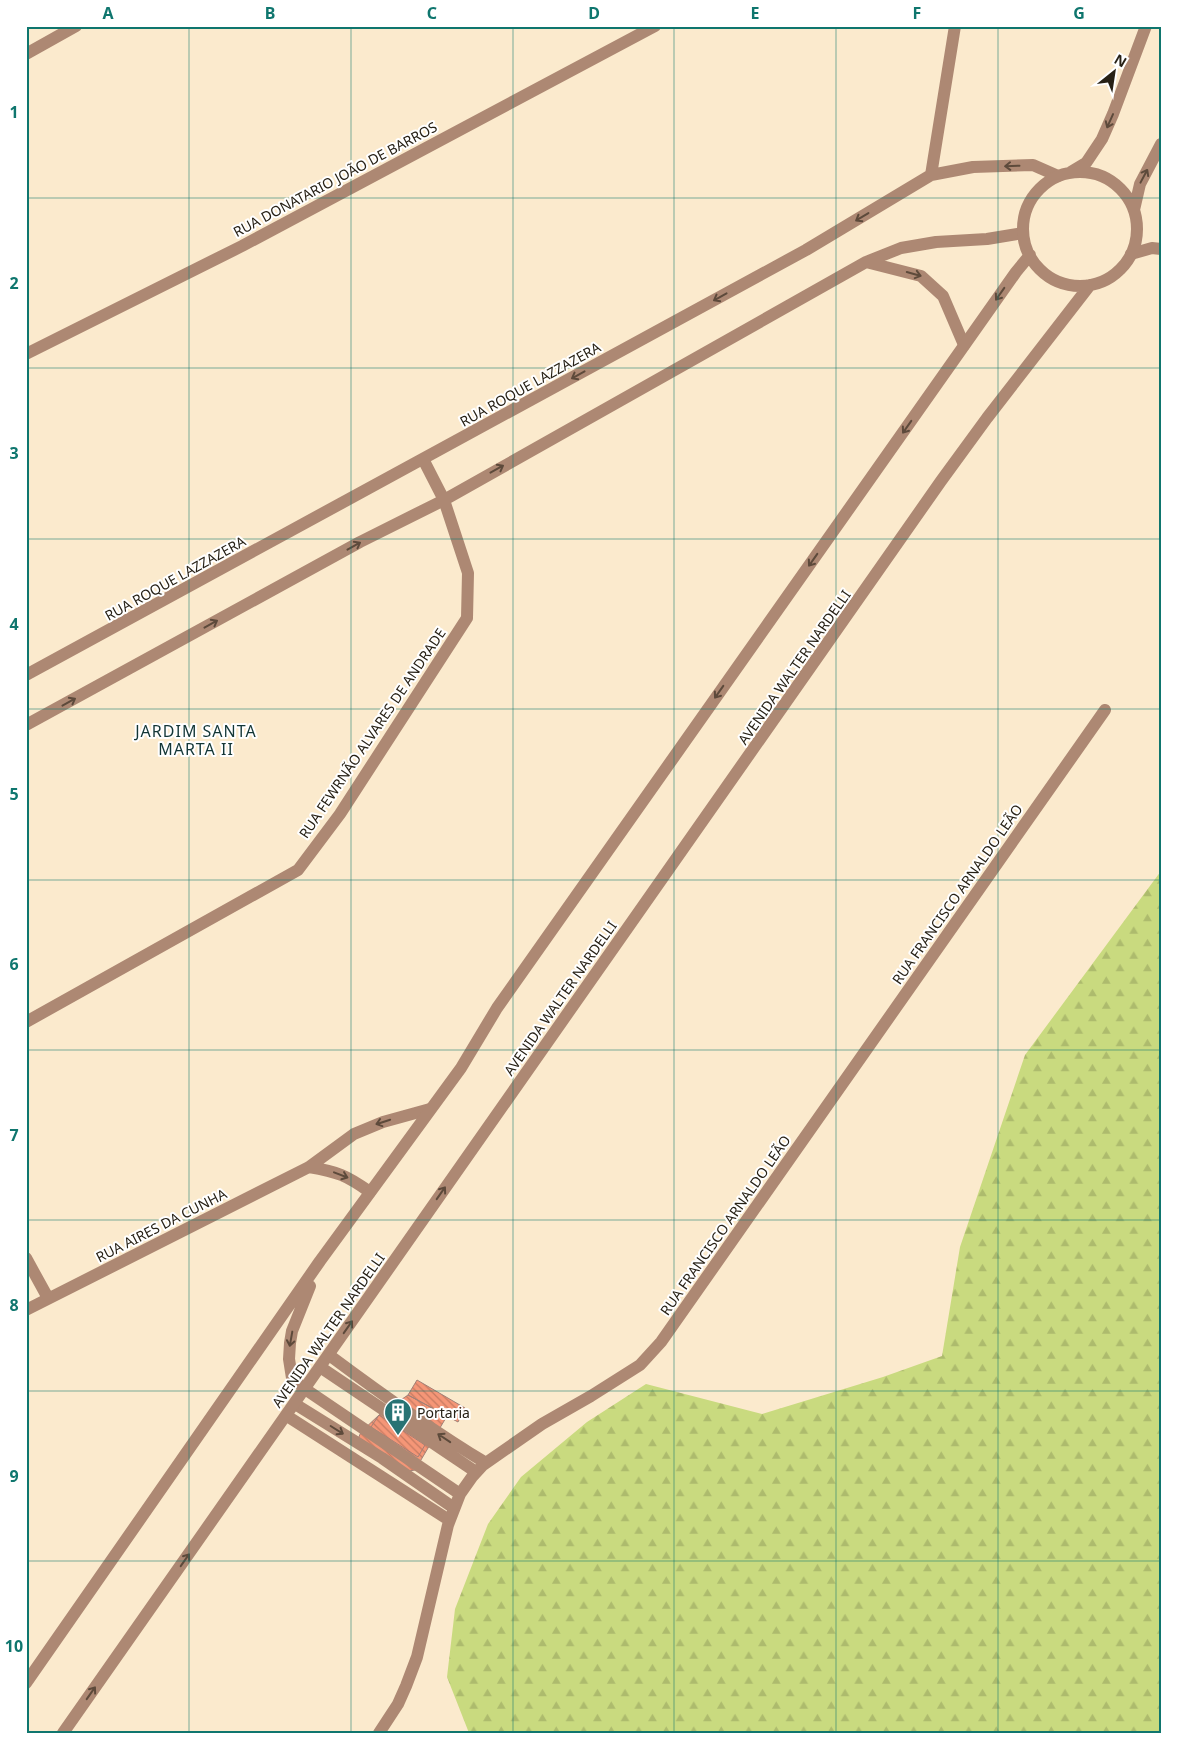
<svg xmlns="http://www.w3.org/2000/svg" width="1187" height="1759" viewBox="0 0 1187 1759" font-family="'Noto Sans',sans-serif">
  <defs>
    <pattern id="forest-firs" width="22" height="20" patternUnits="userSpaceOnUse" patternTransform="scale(1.25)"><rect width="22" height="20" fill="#c9da7f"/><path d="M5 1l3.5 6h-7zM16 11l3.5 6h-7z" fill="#adbb6d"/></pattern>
    <pattern id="building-back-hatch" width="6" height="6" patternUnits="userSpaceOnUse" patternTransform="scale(1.25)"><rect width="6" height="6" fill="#f59677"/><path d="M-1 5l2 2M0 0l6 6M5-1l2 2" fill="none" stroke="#c67a61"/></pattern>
  </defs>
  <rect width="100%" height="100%" fill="#fbeacd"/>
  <path fill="url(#forest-firs)" d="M1161 871V1733H469L447 1677 455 1609 488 1524 521 1477 587 1422 646 1384 762 1414 883 1377 942 1356 960 1247 1025 1055Z"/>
  <path fill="url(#building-back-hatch)" stroke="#a18177" d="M417 1380 465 1408 458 1422 408 1395Z
    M408 1395 447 1416 415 1470 397 1473 355 1446 361 1432 379 1415Z
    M379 1415 425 1445 418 1457 371 1427Z"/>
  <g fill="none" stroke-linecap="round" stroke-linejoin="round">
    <path stroke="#ad8873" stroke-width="12" d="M26 54 76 26
      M931 175 955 26
      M1131 254 1152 248 1161 249
      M866 262 921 276 943 296 964 345
      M26 354 242 246 655 26
      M26 675 806 250 931 175 973 167 1033 165 1058 176
      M26 725 360 542 444 500 866 262 901 248 936 242 987 239 1023 233
      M26 1022 298 870 340 814 467 618 468 573 444 500 423 459
      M309 1167C338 1172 346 1175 370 1192
      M26 1258 48 1298
      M26 1310 309 1167 354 1134 383 1122 430 1109
      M329 1355C380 1393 431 1430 486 1463
      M320 1367 476 1472
      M305 1389 460 1494
      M295 1404 382 1458 454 1508
      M287 1416 449 1520
      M379 1733 398 1704 406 1686 417 1657 448 1525 460 1494 472 1477 483 1465 542 1424 591 1396 640 1365 661 1342 1105 710"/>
    <path stroke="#ad8873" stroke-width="12" d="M1071 172 1086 163 1102 139 1113 114 1146 26
      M1023 229a57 57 0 1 1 114 0a57 57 0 1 1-114 0Z
      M1134 210 1140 184 1161 144
      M305 1389 292 1378 289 1359 290 1343 292 1331 310 1286
      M26 1683 320 1261 461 1068 497 1008 1016 272 1030 255
      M63 1733 941 481 987 418 1090 285"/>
  </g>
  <defs><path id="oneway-shaft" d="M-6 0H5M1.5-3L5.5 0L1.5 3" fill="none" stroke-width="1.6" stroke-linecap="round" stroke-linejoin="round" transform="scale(1.25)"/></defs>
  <g stroke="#5d4a3b">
    <use href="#oneway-shaft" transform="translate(1110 121) rotate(114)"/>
    <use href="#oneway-shaft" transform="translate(1012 166) rotate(178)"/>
    <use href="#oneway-shaft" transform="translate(1144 176) rotate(-62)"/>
    <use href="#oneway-shaft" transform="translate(862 217) rotate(149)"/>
    <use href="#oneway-shaft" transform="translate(914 274) rotate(16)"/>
    <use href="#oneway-shaft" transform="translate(1000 294) rotate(125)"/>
    <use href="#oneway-shaft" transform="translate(720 297) rotate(151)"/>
    <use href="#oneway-shaft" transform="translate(578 375) rotate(151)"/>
    <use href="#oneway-shaft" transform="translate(907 427) rotate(125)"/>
    <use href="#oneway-shaft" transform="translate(497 469) rotate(-29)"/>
    <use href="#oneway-shaft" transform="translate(354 546) rotate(-29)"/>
    <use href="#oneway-shaft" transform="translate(813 560) rotate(125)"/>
    <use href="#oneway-shaft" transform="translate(211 624) rotate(-29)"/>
    <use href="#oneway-shaft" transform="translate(719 692) rotate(125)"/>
    <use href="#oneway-shaft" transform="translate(69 702) rotate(-29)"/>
    <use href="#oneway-shaft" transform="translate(383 1122) rotate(162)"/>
    <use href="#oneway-shaft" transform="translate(341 1175) rotate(21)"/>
    <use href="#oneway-shaft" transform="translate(441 1193) rotate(-55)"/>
    <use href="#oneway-shaft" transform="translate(348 1327) rotate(-55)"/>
    <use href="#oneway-shaft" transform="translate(291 1339) rotate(100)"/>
    <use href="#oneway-shaft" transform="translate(337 1430) rotate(32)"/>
    <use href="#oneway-shaft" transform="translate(444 1438) rotate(-146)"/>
    <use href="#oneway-shaft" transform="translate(185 1560) rotate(-55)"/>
    <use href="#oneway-shaft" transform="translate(91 1693) rotate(-55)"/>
  </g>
  <path fill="none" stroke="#0f766e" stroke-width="1" stroke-opacity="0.55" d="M189 26V1733M351 26V1733M513 26V1733M674 26V1733M836 26V1733M998 26V1733M26 198H1161M26 368H1161M26 539H1161M26 709H1161M26 880H1161M26 1050H1161M26 1220H1161M26 1391H1161M26 1561H1161"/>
  <defs>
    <g id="building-pin" transform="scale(1.4375)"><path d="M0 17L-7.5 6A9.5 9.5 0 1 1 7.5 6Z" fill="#287374" stroke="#fff"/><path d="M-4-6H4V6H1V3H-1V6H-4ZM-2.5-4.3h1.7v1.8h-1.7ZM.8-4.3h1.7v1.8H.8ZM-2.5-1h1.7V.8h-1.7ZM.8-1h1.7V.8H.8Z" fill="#fff"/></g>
  </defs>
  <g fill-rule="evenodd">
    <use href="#building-pin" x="398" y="1412"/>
  </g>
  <g text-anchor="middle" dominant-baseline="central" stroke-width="4" stroke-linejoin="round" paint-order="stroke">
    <g font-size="14" fill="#272116" stroke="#fff">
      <text transform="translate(335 179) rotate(-28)">RUA DONATARIO JOÃO DE BARROS</text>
      <text transform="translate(530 384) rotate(-29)">RUA ROQUE LAZZAZERA</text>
      <text transform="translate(175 578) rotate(-29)">RUA ROQUE LAZZAZERA</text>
      <text transform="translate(794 667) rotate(-55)">AVENIDA WALTER NARDELLI</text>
      <text transform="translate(372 733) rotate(-56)">RUA FEWRNÃO ALVARES DE ANDRADE</text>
      <text transform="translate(957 894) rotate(-55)">RUA FRANCISCO ARNALDO LEÃO</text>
      <text transform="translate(560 998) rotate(-55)">AVENIDA WALTER NARDELLI</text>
      <text transform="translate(161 1225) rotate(-27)">RUA AIRES DA CUNHA</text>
      <text transform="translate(725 1225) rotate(-55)">RUA FRANCISCO ARNALDO LEÃO</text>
      <text transform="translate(328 1330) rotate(-55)">AVENIDA WALTER NARDELLI</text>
    </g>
    <g font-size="14" fill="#272116" stroke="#fff" text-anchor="start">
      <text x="417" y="1412">Portaria</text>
    </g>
    <g font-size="16" letter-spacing="1" fill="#133636" stroke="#fff">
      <text x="196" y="731">JARDIM SANTA<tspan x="196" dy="18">MARTA II</tspan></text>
    </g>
  </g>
  <rect width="1187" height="1759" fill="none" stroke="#ffffff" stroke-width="55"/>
  <g transform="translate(1114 72) rotate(30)" stroke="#ffffff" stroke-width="4" paint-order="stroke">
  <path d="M0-4L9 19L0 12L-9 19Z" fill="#272116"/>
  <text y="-8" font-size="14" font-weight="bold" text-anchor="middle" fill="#272116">N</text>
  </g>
  <rect x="28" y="28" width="1132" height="1704" fill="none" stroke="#0f766e" stroke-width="2"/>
  <g font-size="16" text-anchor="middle" font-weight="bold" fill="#0f766e">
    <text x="108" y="19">A</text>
    <text x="270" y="19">B</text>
    <text x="432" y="19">C</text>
    <text x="594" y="19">D</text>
    <text x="755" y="19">E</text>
    <text x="917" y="19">F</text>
    <text x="1079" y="19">G</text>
    <text x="14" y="118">1</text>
    <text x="14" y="289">2</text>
    <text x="14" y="459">3</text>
    <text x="14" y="630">4</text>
    <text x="14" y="800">5</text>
    <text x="14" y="970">6</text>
    <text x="14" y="1141">7</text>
    <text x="14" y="1311">8</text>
    <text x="14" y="1482">9</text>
    <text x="14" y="1652">10</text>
  </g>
</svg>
